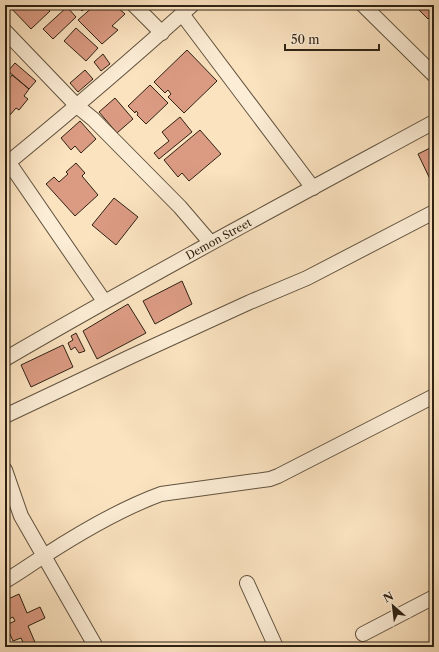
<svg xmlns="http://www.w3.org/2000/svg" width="439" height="652" viewBox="0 0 439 652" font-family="'Libre Caslon Text',serif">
  <rect width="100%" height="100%" fill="#fbe3c0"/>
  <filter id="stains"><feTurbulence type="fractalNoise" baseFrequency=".005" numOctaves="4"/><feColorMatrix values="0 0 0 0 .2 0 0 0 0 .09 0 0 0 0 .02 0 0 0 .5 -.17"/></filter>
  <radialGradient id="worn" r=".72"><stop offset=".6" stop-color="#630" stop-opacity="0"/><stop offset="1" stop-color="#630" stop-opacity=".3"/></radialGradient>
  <path fill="#db9b83" stroke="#2e2213" d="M10 5H44L50 11 31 29 9 6Z
    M76 5H89L82 11Z
    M95 5H115L125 14 112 26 118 30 102 44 78 20Z
    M414 5H434V13L428 19Z
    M67 7 76 17 53 39 43 29Z
    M76 28 98 48 86 61 64 41Z
    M187 50 217 81 184 113 168 97 171 94 168 90 165 93 154 82Z
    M103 54 110 64 101 71 94 62Z
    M15 63 36 81 29 89 8 71Z
    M85 70 93 79 78 92 70 83Z
    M12 75 29 89 24 96 28 99 19 110 16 108 10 115 5 111V84Z
    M150 85 168 103 146 124 137 115 138 113 136 111 135 113 128 106Z
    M115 98 133 119 117 133 99 112Z
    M180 117 192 132 159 159 154 153 169 141 162 132Z
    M80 121 96 139 81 153 75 146 71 150 61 138Z
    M200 130 221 154 189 181 182 173 178 177 164 160Z
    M434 146V176L430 179 418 154Z
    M76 163 85 173 82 176 98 195 75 216 46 184 54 177 59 182 68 174 66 172Z
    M114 198 138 217 116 245 92 225Z
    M182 281 192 304 155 324 143 301Z
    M128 304 146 333 97 359 83 331Z
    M76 333 85 351 79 353 75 347 71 350 68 343 73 340 71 336Z
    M63 345 73 367 31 387 21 365Z
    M19 594 27 613 40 607 45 618 28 626 37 647H25L21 638 13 641 6 625 15 621 13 617 5 621V608L9 607 6 600Z"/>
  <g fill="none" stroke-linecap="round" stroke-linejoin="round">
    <g stroke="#61523e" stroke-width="16">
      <g id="street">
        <path d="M134 5 162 33"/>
        <path d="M363 5 434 75"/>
        <path d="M182 14 313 188"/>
        <path d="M5 31 77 106 93 119 180 207 210 242"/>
        <path d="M5 157 104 301"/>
        <path d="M9 162C71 111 132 59 192 5"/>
        <path id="s1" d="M5 359C146 277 290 200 434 122"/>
        <path d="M5 416 132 356 250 302 307 278 434 212"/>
        <path d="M5 470 21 516 96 647"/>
        <path d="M5 581C19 573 31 564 44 556 81 532 120 509 161 494L270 479 278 476 434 396"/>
        <path d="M247 583 276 647"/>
        <path d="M363 634 434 597"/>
      </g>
    </g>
    <use href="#street" stroke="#fcedd6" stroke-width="14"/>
  </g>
  <g text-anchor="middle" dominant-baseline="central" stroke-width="3.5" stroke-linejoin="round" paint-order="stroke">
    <g font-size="11" fill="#2e2213" stroke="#fcedd6">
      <text stroke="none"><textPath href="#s1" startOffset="245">Demon Street</textPath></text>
    </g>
  </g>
  <rect width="439" height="652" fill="none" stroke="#fbe3c0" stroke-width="20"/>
  <rect x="6" y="6" width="427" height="640" fill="none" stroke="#2e2213" stroke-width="2"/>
  <rect x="10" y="10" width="419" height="632" fill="none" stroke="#2e2213"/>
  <g transform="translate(393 606) rotate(332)" stroke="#fcedd6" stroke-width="3" paint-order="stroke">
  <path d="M0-3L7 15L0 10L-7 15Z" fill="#2e2213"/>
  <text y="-6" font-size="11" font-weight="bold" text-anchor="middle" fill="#2e2213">N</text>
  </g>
  <path d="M285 44v6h94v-6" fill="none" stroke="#2e2213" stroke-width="2"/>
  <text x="291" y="44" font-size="12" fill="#2e2213" stroke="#fcedd6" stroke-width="3" paint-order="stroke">50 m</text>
  <rect width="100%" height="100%" filter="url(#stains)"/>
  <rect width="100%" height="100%" fill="url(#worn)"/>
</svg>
